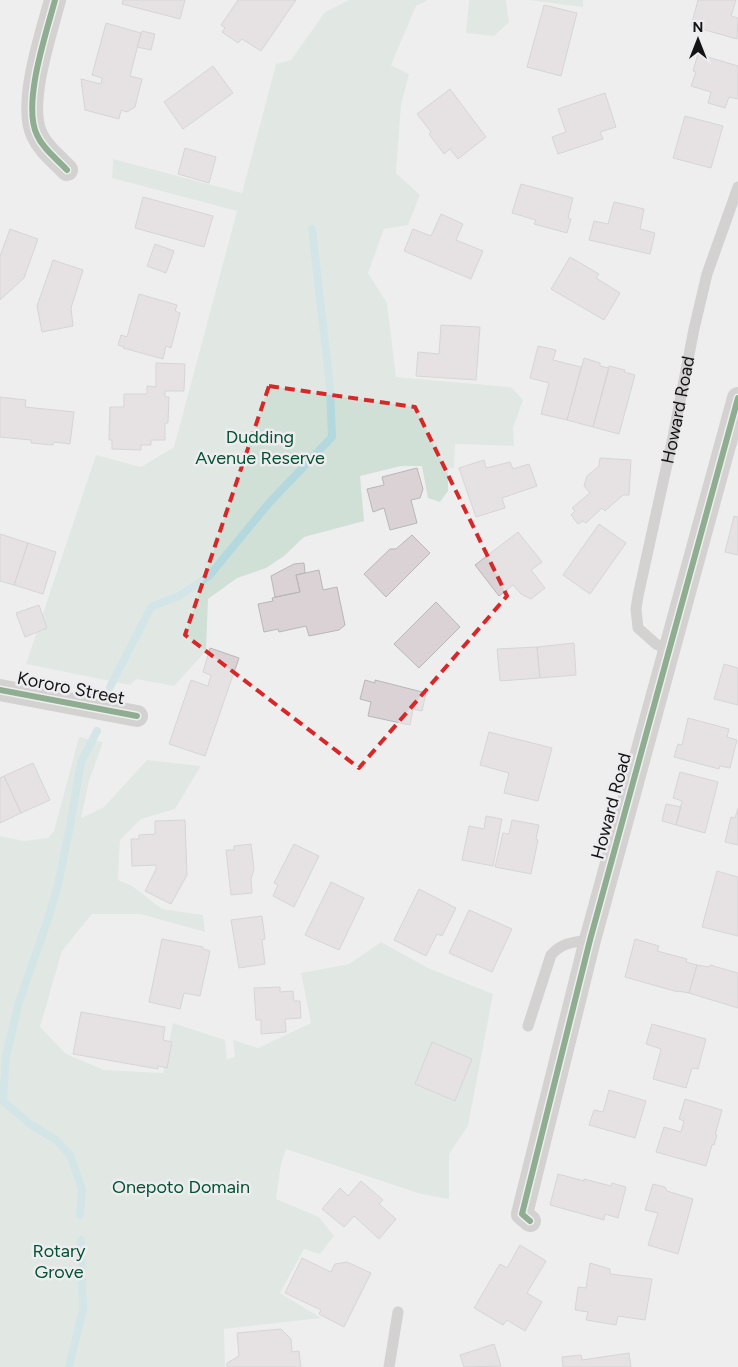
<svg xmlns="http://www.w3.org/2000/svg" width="738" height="1367" viewBox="0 0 738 1367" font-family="Figtree,sans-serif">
  <rect width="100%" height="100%" fill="#eeeeef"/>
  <path fill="#d0e0d7" d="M349 0H428L416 6 391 65 409 74 401 105 396 173 420 195 408 225 384 229 368 273 387 303 396 377 511 387 523 400 513 428 514 446 455 444 454 468H448V491L440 502 428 498 422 466H401L360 476 364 521 304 537 284 556 266 568 237 578 208 599 206 651 174 686 136 679 130 685 26 664 96 455 141 467 174 447 237 211 112 178 113 159 242 193 276 64 291 60 325 12Z
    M469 0H506L509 22 494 36 466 33Z
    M528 0H583V7Z
    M79 737 103 742 89 781 81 818 104 807 147 760 201 766 175 809 141 819 120 840 118 880 132 886 162 909 203 915 205 932 140 914H92L62 951 40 1027 66 1054 104 1070 163 1073 173 1023 225 1040 227 1059 235 1057 233 1040 258 1048 311 1023 301 973 349 964 381 942 428 968 493 994 468 1126 449 1154V1199L421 1194 286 1149 281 1164 276 1199 319 1217 334 1236 320 1254 304 1249 280 1293 321 1318 224 1329 225 1367H0V836L24 841 48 838 54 831Z"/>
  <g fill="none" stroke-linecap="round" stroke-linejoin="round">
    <path stroke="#b3d9df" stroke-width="8" d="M110 687 151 607 179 596 209 576 269 503 332 437 330 387 312 229
      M80 1215 82 1189 70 1155 56 1140 30 1124 3 1101 6 1056 19 1002 47 922 58 885 69 831 81 762 97 731
      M69 1367 83 1309 81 1240"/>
  </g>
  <path fill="#dbd2d6" stroke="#b8b7b7" d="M123 0H185L180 19 122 4Z
    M238 0H296L261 51 242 39 238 43 222 32 225 28 221 25Z
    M698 0H736L731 16 738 18 737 39 691 26Z
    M544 5 577 13 561 76 527 67Z
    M106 23 141 33 130 76 142 79 135 107 127 112 121 110 119 119 85 110 81 79 101 84 102 78 92 75Z
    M142 31 155 34 151 50 137 47Z
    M698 54 738 66V99L729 97 725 108 708 103 711 92 691 86 696 72 693 71Z
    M213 66 233 93 183 129 164 102Z
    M450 89 486 137 458 159 450 149 444 154 429 134 431 132 417 114Z
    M605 93 616 127 600 132 603 139 558 154 552 137 566 132 558 109Z
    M685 116 723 126 711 168 673 158Z
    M185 148 216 157 209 183 178 174Z
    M521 184 573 198 568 218 571 219 567 233 534 224 536 220 512 213Z
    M143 197 213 216 204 247 135 228Z
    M614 202 644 209 640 229 655 233 650 254 589 240 594 221 608 224Z
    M441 214 463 224 456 240 483 251 471 279 404 251 413 229 431 236Z
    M10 229 38 239 24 278 0 300V256Z
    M155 244 174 251 166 273 147 266Z
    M570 257 599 274 596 278 620 293 604 320 551 289Z
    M53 260 83 270 71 308 73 326 42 332 37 306Z
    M139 294 177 305 175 311 180 313 171 348 166 346 163 359 123 348 124 347 118 345 121 335 127 337Z
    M441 325 480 327 476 380 416 376 418 352 439 354Z
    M538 346 556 350 553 360 581 367 567 420 541 414 549 383 530 378Z
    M584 358 600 363V366L609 368 593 427 567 420Z
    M156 363 185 364 184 391H165V397H169L168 423H165V440H151V445H141V450L112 449V440H109L110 407H124V394H147V386L156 387Z
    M609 366 625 370 624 372 635 375 619 434 593 427Z
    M0 397 26 400 25 407 74 412 70 444 54 442 53 445 31 443V440L0 437Z
    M600 458 631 460 629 495H623L605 511 602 508 586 523 583 521 578 524 571 515 575 511 572 508 590 493 584 486 587 476 599 466Z
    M484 460 486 468 510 462 513 469 529 464 537 486 502 498 505 508 476 517 459 468Z
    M417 468 423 489 420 498 411 500 417 523 390 530 384 508 373 512 367 489 384 485 382 477Z
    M734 516 738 517V555L725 552Z
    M599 524 626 543 590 594 563 575Z
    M518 532 542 562 531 570 545 588 531 599 521 594 513 585 499 596 475 565Z
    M0 534 28 543 14 585 0 581Z
    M412 535 430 553 386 597 364 574 390 549H396Z
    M28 543 56 552 43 594 14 585Z
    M304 563 305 573 296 575 300 592 275 597 271 576 294 564Z
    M319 570 323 590 337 587 345 625 339 630 309 636 306 626 279 632 278 629 264 632 258 604 273 601 272 598 300 592 296 575Z
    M436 602 460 627 419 668 394 644Z
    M39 605 47 628 25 637 16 613Z
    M574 643 576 675 540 678 537 647Z
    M537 647 540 678 500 681 497 649Z
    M210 648 239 658 205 756 169 744 191 680 208 686 211 675 203 672Z
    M724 664 738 668V705L714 699Z
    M365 680 375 683V680L426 693 422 711 413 709 410 725 368 716 371 702 360 699Z
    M688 718 729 729 727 737 737 740 730 768 720 766 719 769 674 757 678 744 682 745Z
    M489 732 552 748 538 801 504 793 509 773 480 765Z
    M33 763 50 800 21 813 4 776Z
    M680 772 718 782 705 833 676 825 682 801 673 798Z
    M4 776 21 813 0 823V778Z
    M666 804 681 807 676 825 662 821Z
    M738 808V845L725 842 731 817 735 818Z
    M486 816 502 819 493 866 462 860 469 826 484 829Z
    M185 820 187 875 171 904 145 891 156 869V865L132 866 131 839H139V835L155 834V821Z
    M512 820 539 825 536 839 538 840 531 874 495 867 503 833 509 834Z
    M251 844 254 869 251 879 252 893 231 895 226 850H234V846Z
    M294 844 319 856 294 907 273 896 278 885 274 883Z
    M717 871 738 877V936L702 927Z
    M331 882 364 898 339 950 305 935Z
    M419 889 456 908 442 936 437 934 426 956 394 940Z
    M469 910 512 929 492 972 449 953Z
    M262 916 265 939 262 940 265 964 239 968 231 920Z
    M162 939 203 947V949L210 951 200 996 184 993 180 1009 149 1002Z
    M635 939 659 946 657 951 687 959 686 962 697 965 689 993 678 991V992L625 977Z
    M697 965 709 967 710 965 738 973V1008L689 993Z
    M280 987V992L293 991 294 1001H300L301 1018 285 1019 286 1032 261 1034V1020H256L254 988Z
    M81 1012 165 1027 163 1040 172 1042 167 1068 158 1066V1069L73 1054Z
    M652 1024 706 1039 698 1069 692 1068 686 1088 653 1079 661 1049 646 1044Z
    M432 1042 472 1059 455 1101 415 1084Z
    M609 1090 646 1101 635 1138 589 1125 594 1110 603 1112Z
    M685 1099 722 1110 715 1135H717L714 1145H712L706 1166 656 1152 664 1127 681 1132 684 1121 679 1119Z
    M558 1174 584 1181V1179L611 1186 612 1183 626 1187 618 1218 605 1214 604 1220 550 1205Z
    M361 1181 383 1200 379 1204 396 1219 379 1239 354 1216 344 1227 322 1209 340 1188 348 1196Z
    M653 1184 665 1187 667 1191 693 1199 678 1254 648 1245 658 1213 645 1210Z
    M520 1245 546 1261 527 1293 542 1302 525 1331 507 1320 503 1325 474 1308 500 1264 507 1268Z
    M302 1258 331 1272 335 1264 347 1262 371 1273 344 1327 319 1314 321 1310 285 1293Z
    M590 1263 610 1269V1274L652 1279 645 1320 618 1316 616 1325 586 1320 588 1312 575 1310 578 1287 586 1288Z
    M281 1329 291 1339 292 1352 299 1351 301 1367H227V1363L239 1356 237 1333Z
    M494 1344 501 1366 464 1367 460 1355Z
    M629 1353 631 1367H563L562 1357 581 1355 582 1360Z"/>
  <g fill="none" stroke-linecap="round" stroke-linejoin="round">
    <g stroke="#b3adae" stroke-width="11">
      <path id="s1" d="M669 650 656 644 638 628 636 609 638 596 673 437 694 329 707 274 738 187"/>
      <path d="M528 1026 551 955C562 942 575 942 590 940"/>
      <path d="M389 1367 398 1312"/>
    </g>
    <path stroke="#b3adae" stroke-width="22" d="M55 0C46 34 22 104 37 135 43 149 57 159 67 170
      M0 690 137 716
      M530 1221 522 1214 590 940 738 398"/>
    <g stroke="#ededf0" stroke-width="9">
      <path id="cycleway" d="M55 0C46 34 22 104 37 135 43 149 57 159 67 170
        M0 690 137 716
        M530 1221 522 1214 590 940 738 398"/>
    </g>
    <use href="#cycleway" stroke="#1b5e20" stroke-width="6"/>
  </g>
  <path d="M0 0H738V1367H0ZM269 386 415 407 507 596 359 768 185 635Z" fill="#eeeeef" fill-opacity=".55" fill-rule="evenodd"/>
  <path fill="none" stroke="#d62828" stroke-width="4" stroke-dasharray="10 6" stroke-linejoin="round" d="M269 386 415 407 507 596 359 768 185 635Z"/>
  <g text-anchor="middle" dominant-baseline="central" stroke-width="5" stroke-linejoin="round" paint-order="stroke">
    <g font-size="18" fill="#141415" stroke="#ededf0">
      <text stroke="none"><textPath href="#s1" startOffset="261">Howard Road</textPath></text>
      <text transform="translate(71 688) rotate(11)">Kororo Street</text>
      <text transform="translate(611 806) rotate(-75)">Howard Road</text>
    </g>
    <g font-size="18" fill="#055233" stroke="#ededf0">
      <text x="260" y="437">Dudding<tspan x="260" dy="21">Avenue Reserve</tspan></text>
      <text x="181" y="1187">Onepoto Domain</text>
      <text x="59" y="1251">Rotary<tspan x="59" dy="21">Grove</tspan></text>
    </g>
  </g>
  <g transform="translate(698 40)" stroke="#ededf0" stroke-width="4" paint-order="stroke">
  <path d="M0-4L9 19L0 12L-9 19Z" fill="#141415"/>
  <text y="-8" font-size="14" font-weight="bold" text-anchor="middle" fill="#141415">N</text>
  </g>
</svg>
